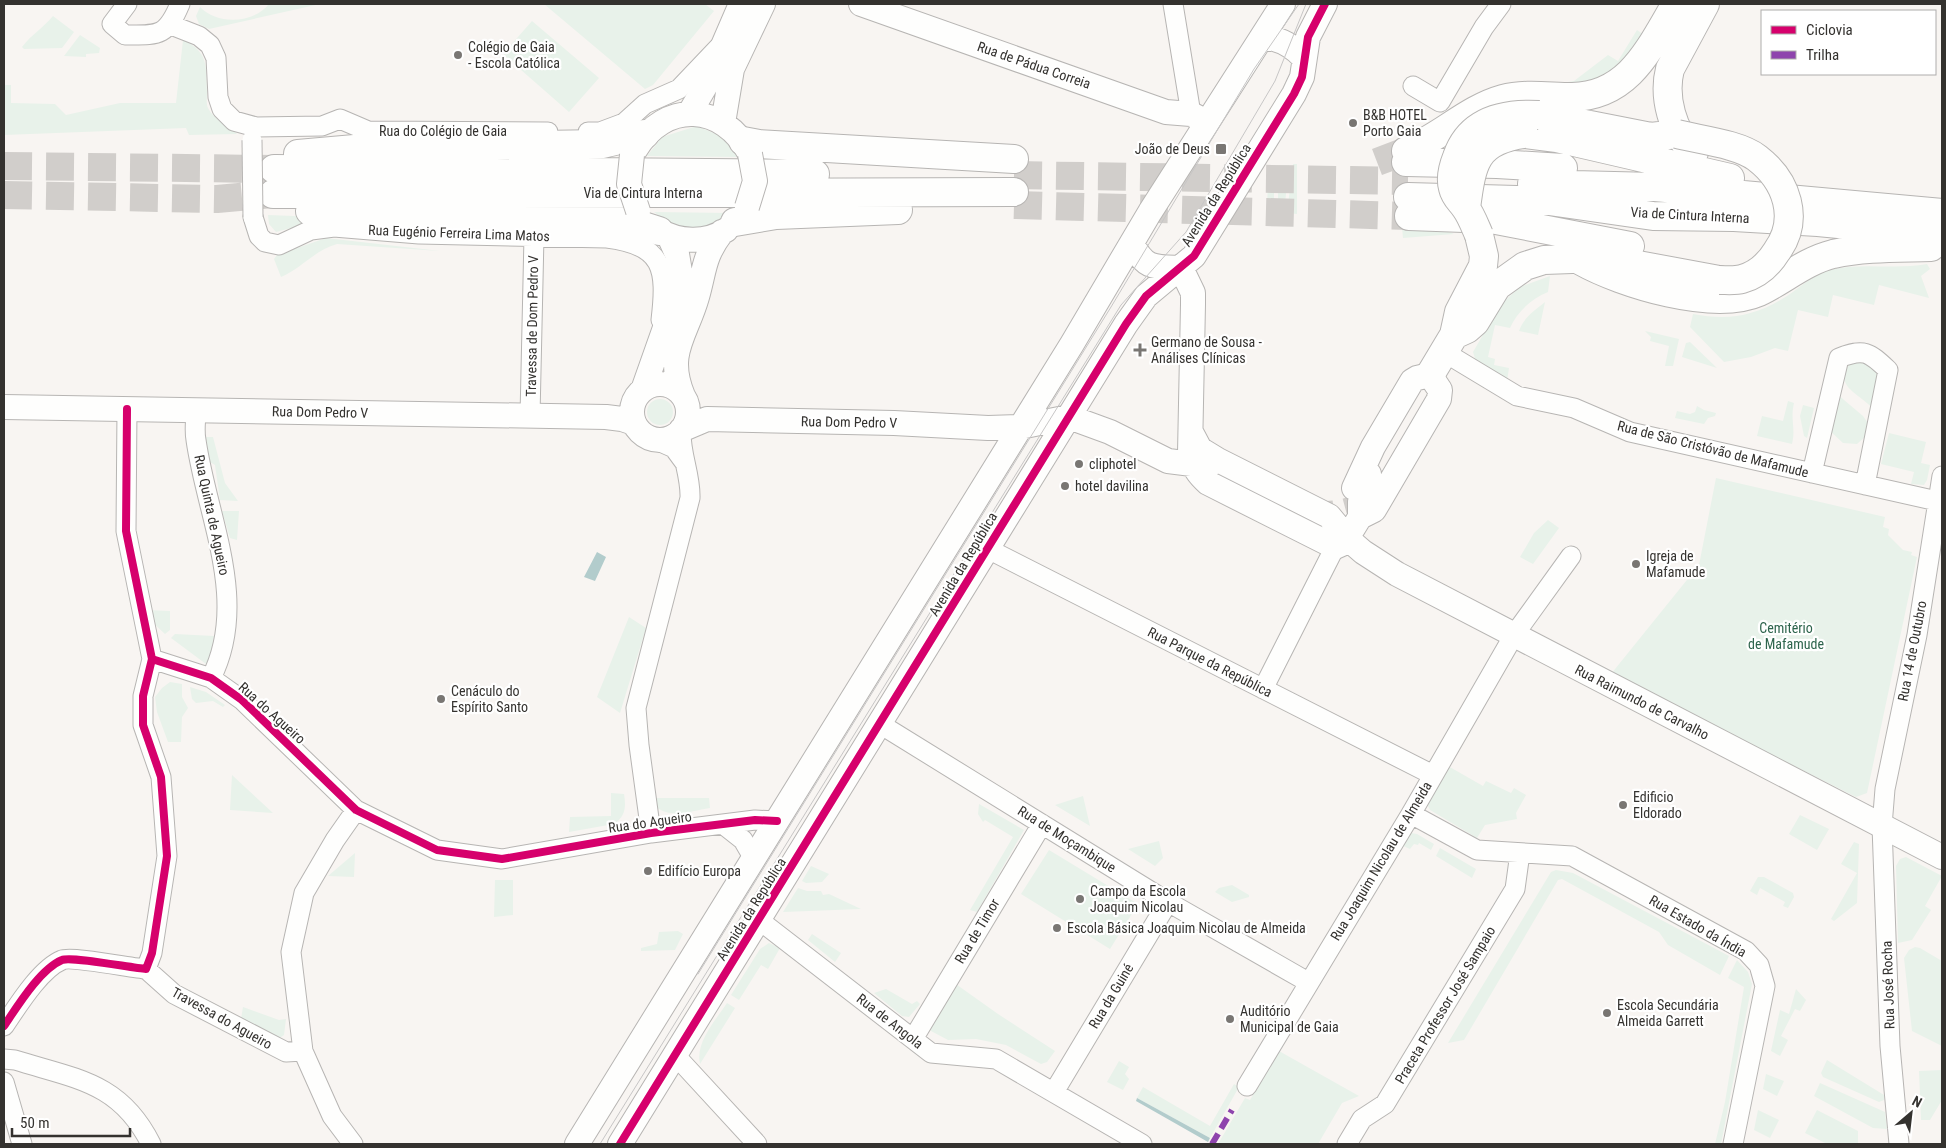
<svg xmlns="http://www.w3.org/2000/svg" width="1946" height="1148" viewBox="0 0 1946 1148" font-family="'Roboto Condensed',sans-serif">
  <rect width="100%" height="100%" fill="#f8f5f2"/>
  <path fill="#e8f2ea" d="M269 4H320L209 29 199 24 196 16 200 7C217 25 253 24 269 4Z
    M544 4H705L714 11 653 85 645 89Z
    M53 16 74 32 62 48 24 49 22 47C32 34 43 28 53 16Z
    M532 21 599 78 569 112 503 54Z
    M1637 30 1647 37 1626 67 1593 86 1555 84 1574 81 1608 55 1618 61Z
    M80 35 100 48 99 53 86 54V57L64 56Z
    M183 40C209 52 206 66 207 92 207 97 206 104 208 108 214 120 228 125 237 134L189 135 186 128 4 135V85H11V103L55 104 66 115 120 103H176Z
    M697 126 723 137 738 157 647 156 662 137Z
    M1293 164H1297V214L1287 213Z
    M1289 165 1284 213 1278 212V166Z
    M1396 166 1407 167V229L1443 230 1454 234 1403 238 1398 185 1400 182H1398Z
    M1274 167V212L1267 211 1268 176Z
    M654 212 730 213C701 237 683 235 654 212Z
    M268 215 320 217 293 232 291 228 276 232 269 224Z
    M326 238 440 251 337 244C315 250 302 268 281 277L274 259 277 255Z
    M1927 264 1930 269 1921 276 1929 298 1879 285 1874 305 1833 295 1828 317 1798 310 1788 351 1775 348 1751 357 1724 362 1690 327 1693 314C1729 321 1756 316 1787 296 1801 287 1812 275 1829 270 1861 262 1894 270 1927 264Z
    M1550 276 1548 292C1531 299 1517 312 1510 328L1495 325 1488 357 1495 359 1494 365 1509 368 1507 381 1476 362 1473 352 1501 304 1520 287Z
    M1545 302 1538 335 1519 331C1524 317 1534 311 1545 302Z
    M1645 331 1679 339 1673 366H1665L1669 346 1650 341 1651 337Z
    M1690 342 1717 368 1682 357 1686 343Z
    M1866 359 1881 376 1874 410C1860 393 1832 387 1850 363Z
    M1837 394 1863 416 1868 423 1866 436 1857 444 1843 443 1829 430Z
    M647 412a13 13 0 1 1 26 0a13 13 0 1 1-26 0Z
    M1788 401 1794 403C1790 420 1796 428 1792 444L1757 436 1762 416 1783 421Z
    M1803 405 1814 408 1807 438 1804 436 1800 416Z
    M1697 406 1704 410 1716 413 1715 416 1708 418 1704 424 1675 418 1677 411 1690 414 1695 412Z
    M1889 433 1926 442 1921 463 1930 465 1927 480 1924 485 1911 484 1914 472 1881 464Z
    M206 437H213L225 483 238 501 220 500 215 465 208 461Z
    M1716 478 1885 517 1883 527 1889 529 1888 535 1903 550 1912 552 1911 555 1917 557 1867 793 1856 797 1611 674 1699 565Z
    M222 511H239L237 540 230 538Z
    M1548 520 1559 528 1533 564 1520 557 1534 533Z
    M146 610 170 611V630L165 634 150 620Z
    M629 617 646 628 620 713 597 697Z
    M175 634 214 636 211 656 206 664 171 638Z
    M170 682 182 684V697L188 708 182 717 181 742H168L157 712 155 697 162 688Z
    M190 687 206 692 225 705 223 707 213 701 196 703 192 699Z
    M1448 766 1483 786 1486 781 1511 793 1514 788 1526 795 1516 813 1517 819 1485 825 1477 838 1430 810 1426 802Z
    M232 775 273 813 230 810Z
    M611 793 624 794C626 806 626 816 614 824L569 832 570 817 611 816Z
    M1083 796 1090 826 1055 805Z
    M655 798H709L710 808C691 811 672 819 656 807Z
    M979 804 1024 830 977 912 970 910 1013 837 985 820 983 822 978 814Z
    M1800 815 1829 829 1817 850 1789 834Z
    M1411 833 1417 834 1434 844 1431 850 1419 843 1418 845 1414 844 1410 849 1401 845Z
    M1159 841 1163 858 1155 866 1128 849Z
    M1854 842 1859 844 1857 903 1834 921 1831 919 1857 873 1841 864Z
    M1440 848 1476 869 1472 878 1436 856Z
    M1049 850 1138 904 1110 949 1021 894Z
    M355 853 354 877 328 876Z
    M1906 857 1942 876 1925 906 1931 910 1912 940 1898 943 1896 866 1900 859Z
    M811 866 829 874 822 882 806 883 802 881Z
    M1556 870 1573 873 1729 956 1720 975 1668 945 1659 932 1562 879 1558 880 1464 1040 1448 1043 1551 872Z
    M1758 877H1764L1793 893 1794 897 1788 908 1783 906 1785 902 1760 888 1757 895 1750 891Z
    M495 880H513V915L494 917Z
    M1232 885 1249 895V897L1232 902 1215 892 1219 888Z
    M798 888 807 891H821L823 895 829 894 861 909 783 912Z
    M678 931 683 934 675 950 641 951V948L657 944 659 932Z
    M812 934 841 953 835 962 808 940Z
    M769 943 780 948 768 969 761 965 739 1000 731 995 760 949Z
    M1915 947 1920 948 1942 961V1046L1912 1031 1904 958 1909 950Z
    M1737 960 1748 972 1752 984 1721 1144H1715L1725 1102 1744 987 1728 978Z
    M953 982 998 1014 1055 1051 1047 1062 1041 1064 1006 1045 976 1039 948 1040 931 1031 929 1024Z
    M886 989 912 1004 917 1001 920 1004 909 1017 902 1016 874 993Z
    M1796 989 1806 1000 1800 1011 1795 1009 1781 1036 1788 1040 1780 1056 1771 1051 1780 1010 1789 1014Z
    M727 1003 735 1008 700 1064C695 1042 716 1020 727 1003Z
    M243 1007 279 1020 286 1019 284 1035 278 1039 241 1019Z
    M1279 1051 1359 1096 1342 1103 1318 1144H1218L1245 1098 1250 1100Z
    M1827 1060 1884 1095V1100L1879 1102 1823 1077 1821 1073Z
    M1119 1061 1129 1067 1125 1074 1129 1079 1123 1090 1107 1082Z
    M1942 1070V1100L1930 1120H1921L1919 1071Z
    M1766 1074 1784 1081 1777 1096 1763 1089Z
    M1820 1083 1885 1112 1887 1129 1873 1128 1814 1096Z
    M1234 1084 1239 1087 1210 1138 1137 1098 1143 1087 1210 1126Z
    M1758 1110 1779 1120 1770 1138 1754 1130Z
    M1817 1110 1858 1131V1144H1827L1805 1133Z"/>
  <path fill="#b2cccc" d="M597 552 606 557 595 581 584 577Z
    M1137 1098 1210 1138 1208 1142 1136 1101Z"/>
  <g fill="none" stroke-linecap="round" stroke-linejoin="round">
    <path stroke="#d1cecb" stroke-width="24" stroke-dasharray="24 12" stroke-linecap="butt" d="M1310 513C1334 514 1360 512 1374 491"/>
    <path stroke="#d1cecb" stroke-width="28" stroke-dasharray="28 14" stroke-linecap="butt" d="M1377 162 1406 151
      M4 166 274 169
      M1014 175 1408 181
      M4 195 217 199 273 194
      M1014 205 1409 216"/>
    <g stroke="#b7b5b3" stroke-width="21">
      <path id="minor" d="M127 4 112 24 125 35C159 35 166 37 180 4
        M1173 4 1191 114
        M171 25 199 36 210 45 216 58 218 97 222 109 234 121 256 127 322 126 340 119 368 131 548 132
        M1413 86 1440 102 1484 27 1501 4
        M588 132H600L624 123 645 104 679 89 718 48
        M253 217 259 236 265 242 279 245 311 230 334 227 419 234 607 238C664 245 667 269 661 320
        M1444 352 1517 396 1574 408 1630 432 1937 501
        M196 410C196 420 194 430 196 440 207 518 250 601 211 678
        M530 416 534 236
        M656 440 674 448 685 463
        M1812 473 1839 358C1864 348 1869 352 1888 370L1865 485
        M986 548 1433 775
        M152 659 211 678 242 700 356 810 437 850 502 859 651 833 755 820 777 821
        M1263 689 1335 547
        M880 724 1168 902 1308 982
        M1411 814 1477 850 1572 856 1746 951 1759 965 1765 986 1733 1144
        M724 825 743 840 754 859
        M651 833 639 745 636 708 690 498C691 475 680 454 681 430
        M759 920 931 1053 996 1059 1142 1144
        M146 969 174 994 286 1052 303 1051
        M4 1026C17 1007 40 969 62 960 71 956 132 968 146 969L152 953 167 856 161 777 143 725V696L152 659 126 531 127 409
        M913 1039 1042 824
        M675 1055 757 1144
        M4 1059 15 1060C76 1079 120 1082 151 1144
        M4 1082 22 1144
        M1247 1086 1411 814 1514 635 1571 556
        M1054 1092 1168 902
        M353 1144 332 1116 303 1051 291 952 304 893 335 840 356 810
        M1347 1144 1362 1119 1385 1104 1515 889 1520 853
        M1899 1144 1890 1046 1882 826 1885 789 1917 635 1942 476"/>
    </g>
    <g stroke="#b7b5b3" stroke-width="26">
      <path id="major" d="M861 4 1166 112 1191 114 1207 122
        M1262 37C1279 38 1292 45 1304 58
        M689 114 706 85 741 4
        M723 123 732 69 763 4
        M635 150C665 100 723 103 750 154
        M658 230C678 242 706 244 726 230
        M1132 244C1146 269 1153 267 1181 268
        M1181 268 1193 293V304L1190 453C1193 467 1198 474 1208 483L1335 547 1344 543 1360 517V502L1369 474
        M632 412a28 28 0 1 1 56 0a28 28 0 1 1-56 0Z
        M643 390 678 291 680 272 677 254 669 236
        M683 396C665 353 686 336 697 297 705 269 703 257 722 232
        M4 407 606 417 622 419 634 423
        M1069 417 1110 432 1168 461 1192 464 1206 471
        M681 430 707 419 894 423 988 428 1020 427 1069 417
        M1191 432 1200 449 1218 460 1329 516 1348 539 1363 552 1397 574 1942 857
        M1354 488 1373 447 1412 381 1417 378 1430 375
        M1360 517 1374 510 1439 399 1440 390 1430 375
        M577 1144 1072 344 1150 212 1283 4
        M620 1144 1126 324 1146 296 1194 256 1294 94 1302 77 1308 37 1325 4"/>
    </g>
    <g stroke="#b7b5b3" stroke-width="30">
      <path id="highway" d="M1539 115 1651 137 1677 134
        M1524 134 1557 138 1730 178
        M743 141 759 144 1014 159
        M1406 151C1440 138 1467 109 1503 99 1525 93 1550 97 1572 97 1630 96 1650 47 1676 4
        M1694 152C1672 133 1663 96 1670 69L1705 4
        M298 154 366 148 602 144 645 134
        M1406 162 1497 164 1563 168
        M274 169 815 174
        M1532 184 1655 187 1942 213
        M273 194 1014 192
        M1408 197 1549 201 1653 216 1734 217 1818 222 1942 234
        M310 211 364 215 609 219 628 221 659 231
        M1409 216 1492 219
        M1491 219 1630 246
        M735 222 776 215 898 210
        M1581 261C1622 284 1714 312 1759 292 1784 280 1805 261 1833 254 1865 247 1899 248 1931 247
        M1454 335 1467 329 1475 322 1497 286 1525 266 1544 260 1600 258 1719 280
        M1430 375 1454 335 1459 312 1483 266 1484 256 1479 235"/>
    </g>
    <use href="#minor" stroke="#fefefd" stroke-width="19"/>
    <use href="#major" stroke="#fefefd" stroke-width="24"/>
    <use href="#highway" stroke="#fefefd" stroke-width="28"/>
    <path stroke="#c7c6c6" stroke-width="1" d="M698 974 1111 307 1254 69 1299 4
      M600 1144 1121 305 1186 232 1275 81 1306 4"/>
    <g stroke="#b7b5b3" stroke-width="21" stroke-linecap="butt">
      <path id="minor-bridge" d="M252 140 253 217"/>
    </g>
    <g stroke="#b7b5b3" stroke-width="26" stroke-linecap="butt">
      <path id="major-bridge" d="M632 155 629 184 638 211
        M747 207 755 181 750 154"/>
    </g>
    <g stroke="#b7b5b3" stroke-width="30" stroke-linecap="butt">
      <path id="highway-bridge" d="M1677 134C1700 140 1739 144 1757 158 1787 181 1800 219 1777 251 1769 264 1757 275 1742 279 1735 281 1727 280 1719 280
        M1466 208C1472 163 1475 141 1524 134
        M1479 235C1475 226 1471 215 1465 207 1460 200 1455 197 1453 188 1450 178 1453 167 1457 157 1470 120 1504 113 1539 115"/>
    </g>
    <use href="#minor-bridge" stroke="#fefefd" stroke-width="19"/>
    <use href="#major-bridge" stroke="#fefefd" stroke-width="24"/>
    <use href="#highway-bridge" stroke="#fefefd" stroke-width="28"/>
    <path stroke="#8e44ad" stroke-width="6" stroke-dasharray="12 6" stroke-linecap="butt" d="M1212 1144 1232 1110"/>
    <g stroke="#fff" stroke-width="11">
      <path id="cycleway" d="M152 659 211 678 242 700 356 810 437 850 502 859 651 833 755 820 777 821
        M4 1026C17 1007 40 969 62 960 71 956 132 968 146 969L152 953 167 856 161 777 143 725V696L152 659 126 531 127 409
        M620 1144 1126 324 1146 296 1194 256 1294 94 1302 77 1308 37 1325 4"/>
    </g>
    <use href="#cycleway" stroke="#d6006c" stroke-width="8"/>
  </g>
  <g fill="#797673" stroke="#fff" stroke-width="2">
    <circle cx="458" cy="55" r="5"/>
    <circle cx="1353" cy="123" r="5"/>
    <rect x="1215" y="143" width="12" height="12" rx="2.5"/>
    <path d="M1137.5 342.5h5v5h5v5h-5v5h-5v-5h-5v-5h5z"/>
    <circle cx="1079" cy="464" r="5"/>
    <circle cx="1065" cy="486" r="5"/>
    <circle cx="1636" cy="564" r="5"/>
    <circle cx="441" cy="699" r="5"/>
    <circle cx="1623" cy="805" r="5"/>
    <circle cx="648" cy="871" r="5"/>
    <circle cx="1080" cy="899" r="5"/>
    <circle cx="1057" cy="928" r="5"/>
    <circle cx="1607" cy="1013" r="5"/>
    <circle cx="1230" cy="1019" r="5"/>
  </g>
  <g text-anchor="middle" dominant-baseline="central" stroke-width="4.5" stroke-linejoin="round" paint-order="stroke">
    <g font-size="14" fill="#34322f" stroke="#fff" text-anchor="start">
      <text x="468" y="47">Colégio de Gaia<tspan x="468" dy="16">- Escola Católica</tspan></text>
      <text x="1363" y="115">B&amp;B HOTEL<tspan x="1363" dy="16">Porto Gaia</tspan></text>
      <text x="1210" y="149" text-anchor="end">João de Deus</text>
      <text x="1151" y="342">Germano de Sousa -<tspan x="1151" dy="16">Análises Clínicas</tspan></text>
      <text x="1089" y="464">cliphotel</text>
      <text x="1075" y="486">hotel davilina</text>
      <text x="1646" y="556">Igreja de<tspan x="1646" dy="16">Mafamude</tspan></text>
      <text x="451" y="691">Cenáculo do<tspan x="451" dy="16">Espírito Santo</tspan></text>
      <text x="1633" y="797">Edificio<tspan x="1633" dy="16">Eldorado</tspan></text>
      <text x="658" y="871">Edifício Europa</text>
      <text x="1090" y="891">Campo da Escola<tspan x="1090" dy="16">Joaquim Nicolau</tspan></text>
      <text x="1067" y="928">Escola Básica Joaquim Nicolau de Almeida</text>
      <text x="1617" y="1005">Escola Secundária<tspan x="1617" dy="16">Almeida Garrett</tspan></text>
      <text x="1240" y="1011">Auditório<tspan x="1240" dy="16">Municipal de Gaia</tspan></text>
    </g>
    <g font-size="14" fill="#34322f" stroke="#fff">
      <text transform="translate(1034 65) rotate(19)">Rua de Pádua Correia</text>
      <text x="443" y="131">Rua do Colégio de Gaia</text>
      <text x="643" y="193">Via de Cintura Interna</text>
      <text transform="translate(1216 195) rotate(-58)">Avenida da República</text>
      <text transform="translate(1690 215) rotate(3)">Via de Cintura Interna</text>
      <text transform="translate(459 233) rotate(2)">Rua Eugénio Ferreira Lima Matos</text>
      <text transform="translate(532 326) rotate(-89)">Travessa de Dom Pedro V</text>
      <text transform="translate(320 412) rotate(1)">Rua Dom Pedro V</text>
      <text transform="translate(849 422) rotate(1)">Rua Dom Pedro V</text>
      <text transform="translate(1713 449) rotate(14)">Rua de São Cristóvão de Mafamude</text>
      <text transform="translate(212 515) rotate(78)">Rua Quinta de Agueiro</text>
      <text transform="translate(963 564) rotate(-59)">Avenida da República</text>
      <text transform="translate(1912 651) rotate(-79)">Rua 14 de Outubro</text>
      <text transform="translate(1210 662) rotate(27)">Rua Parque da República</text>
      <text transform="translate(1642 702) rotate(27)">Rua Raimundo de Carvalho</text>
      <text transform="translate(272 713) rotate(42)">Rua do Agueiro</text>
      <text transform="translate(650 822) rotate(-8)">Rua do Agueiro</text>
      <text transform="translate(1067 839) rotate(32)">Rua de Moçambique</text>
      <text transform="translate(1381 861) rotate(-59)">Rua Joaquim Nicolau de Almeida</text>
      <text transform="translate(751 909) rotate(-58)">Avenida da República</text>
      <text transform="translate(1698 926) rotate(30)">Rua Estado da Índia</text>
      <text transform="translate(977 931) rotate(-59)">Rua de Timor</text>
      <text transform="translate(1888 985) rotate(-92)">Rua José Rocha</text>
      <text transform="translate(1111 996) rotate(-59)">Rua da Guiné</text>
      <text transform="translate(1445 1005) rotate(-59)">Praceta Professor José Sampaio</text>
      <text transform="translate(222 1018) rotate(29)">Travessa do Agueiro</text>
      <text transform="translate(890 1021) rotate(38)">Rua de Angola</text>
    </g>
    <g font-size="14" fill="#2d644c" stroke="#fff">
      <text x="1786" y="628">Cemitério<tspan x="1786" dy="16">de Mafamude</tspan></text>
    </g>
  </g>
  <rect width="1946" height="1148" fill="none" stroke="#34322f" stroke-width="10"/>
  <rect x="1761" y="10" width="175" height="65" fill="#ffffff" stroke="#aeadac"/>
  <rect x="1771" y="26" width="25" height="8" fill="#d6006c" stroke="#aeadac"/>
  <text x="1806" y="35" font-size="15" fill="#34322f">Ciclovia</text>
  <rect x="1771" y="51" width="25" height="8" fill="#8e44ad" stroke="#aeadac"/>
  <text x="1806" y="60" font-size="15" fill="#34322f">Trilha</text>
  <g transform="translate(1911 1113) rotate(28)" stroke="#ffffff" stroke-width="4" paint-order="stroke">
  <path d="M0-4L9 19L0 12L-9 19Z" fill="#34322f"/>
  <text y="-8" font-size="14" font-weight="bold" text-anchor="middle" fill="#34322f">N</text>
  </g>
  <path d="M12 1128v8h118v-8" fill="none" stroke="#34322f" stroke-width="2.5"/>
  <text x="20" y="1128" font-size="15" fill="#34322f" stroke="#ffffff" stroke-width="4" paint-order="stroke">50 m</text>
</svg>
